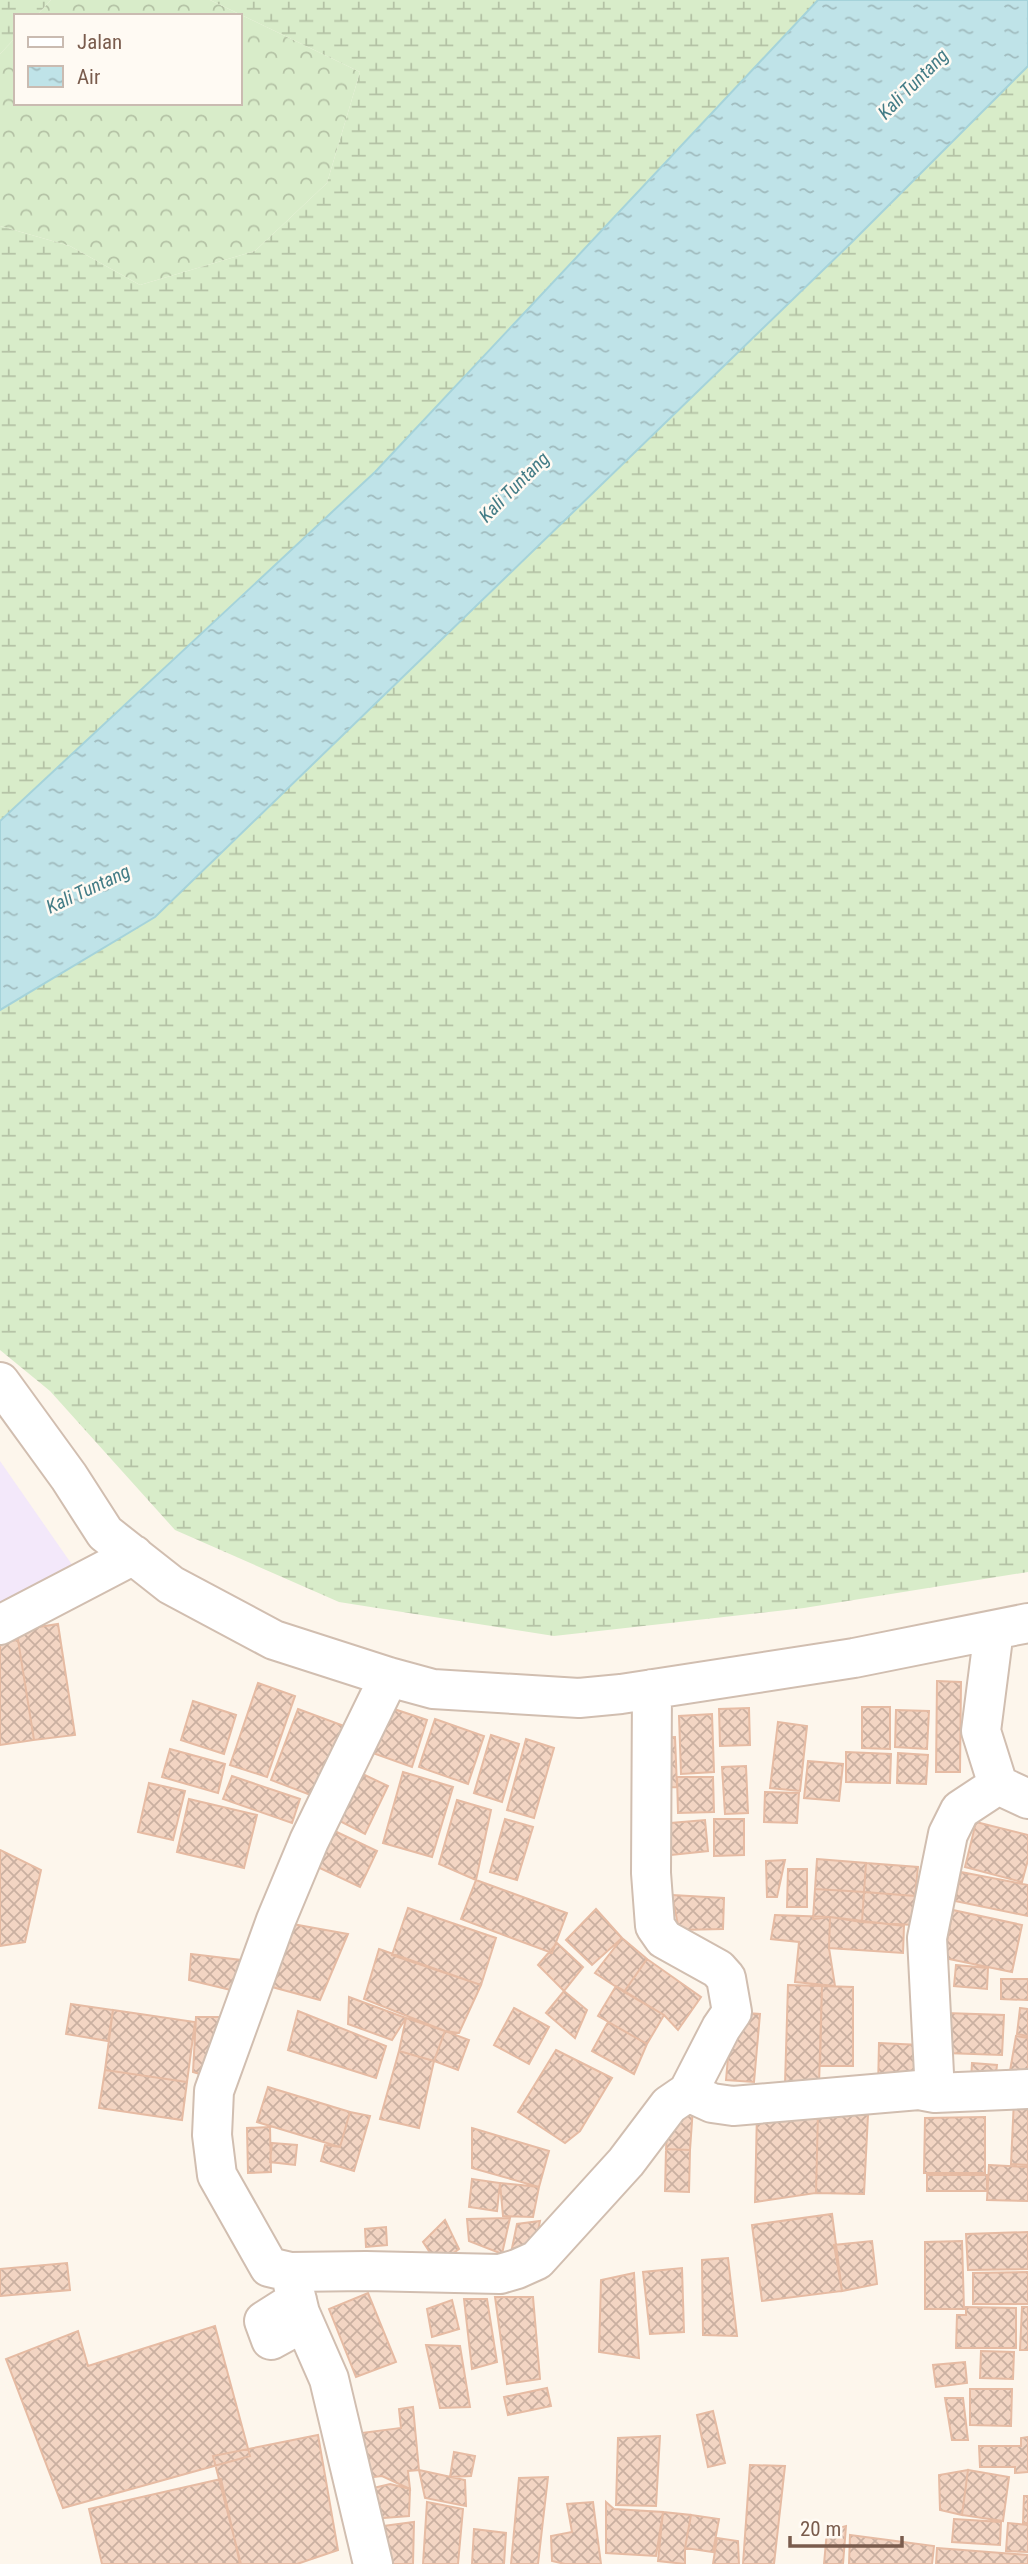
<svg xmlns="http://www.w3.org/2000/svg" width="1028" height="2564" viewBox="0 0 1028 2564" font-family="'Roboto Condensed',sans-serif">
  <defs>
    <pattern id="forest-crowns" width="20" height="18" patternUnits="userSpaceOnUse" patternTransform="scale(1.75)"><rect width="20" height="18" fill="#d8ecc9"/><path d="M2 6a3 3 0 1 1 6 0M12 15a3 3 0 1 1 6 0" fill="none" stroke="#b4c2a5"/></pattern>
    <pattern id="wetland-marsh" width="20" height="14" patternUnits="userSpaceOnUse" patternTransform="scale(1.75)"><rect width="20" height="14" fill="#d8ecc9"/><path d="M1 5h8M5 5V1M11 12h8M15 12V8" fill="none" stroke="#b4c2a5"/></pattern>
    <pattern id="water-ripples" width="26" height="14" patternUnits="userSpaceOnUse" patternTransform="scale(1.75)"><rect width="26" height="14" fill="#bfe3e8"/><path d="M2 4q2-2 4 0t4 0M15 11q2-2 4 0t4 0" fill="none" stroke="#a0bbbe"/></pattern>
    <pattern id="building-cross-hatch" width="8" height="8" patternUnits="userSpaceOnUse" patternTransform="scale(1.75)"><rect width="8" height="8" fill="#f3d5c3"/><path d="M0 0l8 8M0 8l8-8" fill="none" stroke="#cab0a1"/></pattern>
  </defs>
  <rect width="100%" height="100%" fill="#fdf6ec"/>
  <path fill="#f3e8fa" d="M0 1461 82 1579 0 1606Z"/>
  <path fill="url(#forest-crowns)" d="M51 0H210L360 72 327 183 255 251 140 285 70 246 0 226V54L16 37V103H240V16H36Z"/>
  <path fill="url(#wetland-marsh)" d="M0 0H51L36 16H16V37L0 54Z
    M210 0H818L375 472 0 821V226L70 246 140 285 255 251 327 183 360 72Z
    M1028 66V1572L804 1608 554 1636 339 1602 175 1530 50 1391 0 1350V1010L155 917 852 242Z"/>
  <path fill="url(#water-ripples)" stroke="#a5d3da" stroke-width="2" d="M818 0H1028V66L852 242 155 917 0 1010V821L375 472Z"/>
  <path fill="url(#building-cross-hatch)" stroke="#e6bba3" stroke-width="2" d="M58 1624 75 1735 34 1740 18 1640 20 1630Z
    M18 1640 34 1740 0 1745V1643Z
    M937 1681 961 1682 960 1772H936Z
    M258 1683 295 1696 267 1777 230 1765Z
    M193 1701 236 1715 224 1754 181 1740Z
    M379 1704 427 1720 412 1767 364 1750Z
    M862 1707H890V1749L862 1748Z
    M749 1708 750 1745 720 1746 719 1709Z
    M298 1709 347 1727 321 1799 271 1780Z
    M896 1710 929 1711 927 1749 895 1747Z
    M712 1714 714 1772 681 1774 679 1716Z
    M435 1719 484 1736 468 1784 419 1767Z
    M778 1722 807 1726 800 1791 770 1788Z
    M491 1735 519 1744 502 1802 474 1793Z
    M675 1737 677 1787 650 1788 649 1738Z
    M526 1739 554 1748 534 1818 507 1810Z
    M170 1749 225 1764 218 1793 162 1777Z
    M846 1752 891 1754 890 1783 846 1782Z
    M898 1753 928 1755 926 1784 897 1783Z
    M808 1761 843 1764 839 1801 804 1798Z
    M746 1766 748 1813 725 1814 722 1767Z
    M350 1768 388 1786 365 1834 328 1815Z
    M403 1772 453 1787 432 1857 383 1843Z
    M232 1776 300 1799 292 1823 223 1799Z
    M677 1777H713L714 1812 678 1813Z
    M149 1783 185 1791 173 1840 138 1832Z
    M765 1792 799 1793 797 1823 764 1822Z
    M189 1799 257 1815 244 1868 177 1852Z
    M457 1800 491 1810 476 1880 439 1864Z
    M505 1819 533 1827 517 1880 490 1872Z
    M714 1819H744V1855L714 1856Z
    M705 1820 708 1851 662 1856 659 1824Z
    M976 1822 1028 1835V1860L1022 1882 965 1867Z
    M324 1826 377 1851 360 1887 307 1862Z
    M0 1850 41 1870 25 1942 0 1946Z
    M817 1859 866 1863 864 1892 815 1889Z
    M785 1860 777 1897H767L766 1861Z
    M866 1863 918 1867 915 1896 864 1892Z
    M788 1869H807V1907H787Z
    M961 1872 1028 1885V1916L955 1901Z
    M476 1880 567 1913 552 1953 461 1919Z
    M815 1889 864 1892 862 1922 830 1917 813 1919Z
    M864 1892 915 1896 913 1925 862 1922Z
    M672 1895 724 1898 723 1929 679 1930Z
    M408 1908 496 1938 481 1985 392 1955Z
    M596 1909 622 1938 592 1965 566 1940Z
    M953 1910 1022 1925 1012 1972 944 1958Z
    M775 1915 830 1917 829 1948 835 1986 795 1982 799 1942 771 1939Z
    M830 1917 904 1926 903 1953 829 1948Z
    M287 1923 348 1934 320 2000 272 1987Z
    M622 1938 647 1959 624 1992 595 1973Z
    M557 1943 583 1967 564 1991 538 1965Z
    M379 1949 481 1985 459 2033 445 2031 364 1999Z
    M191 1954 241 1960 239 1992 189 1980Z
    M647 1959 701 1997 678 2030 664 2015 624 1992Z
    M956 1965 988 1968 987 1989 954 1986Z
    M1001 1979H1028V2000L1001 1999Z
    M788 1985 822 1986 819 2085 785 2084Z
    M616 1986 664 2015 647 2044 598 2016Z
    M822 1986 853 1987V2066H820Z
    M564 1991 587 2010 575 2038 546 2013Z
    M349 1997 406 2018 392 2040 348 2024Z
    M71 2004 113 2010 108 2041 66 2034Z
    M514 2008 549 2027 529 2064 494 2045Z
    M1020 2008 1028 2009V2036L1017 2034Z
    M113 2010 195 2022 187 2082 105 2070Z
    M298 2011 386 2046 376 2078 288 2050Z
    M732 2012 760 2014 754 2082 726 2080Z
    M946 2013 1004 2015 1002 2055 945 2053Z
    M196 2017H241L229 2083 193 2072Z
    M406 2018 445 2031 434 2061 399 2051Z
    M608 2022 647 2044 634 2074 592 2051Z
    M445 2031 469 2040 458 2070 434 2061Z
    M1016 2036 1028 2038V2074L1010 2071Z
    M879 2043 921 2045 919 2090 878 2088Z
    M556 2050 612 2078 580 2131 565 2143 518 2112Z
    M399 2051 434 2061 419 2128 380 2119Z
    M972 2063 997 2065 995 2082 971 2080Z
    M105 2070 187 2082 182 2120 99 2108Z
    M268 2087 350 2112 340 2147 257 2122Z
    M1014 2099 1028 2100V2165L1011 2164Z
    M669 2105 693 2107 690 2150 666 2149Z
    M757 2111 818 2113 816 2193 755 2202Z
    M350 2112 370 2116 354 2171 321 2161 325 2145 340 2147Z
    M818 2113 868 2115 864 2194 816 2193Z
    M985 2117V2173H924L925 2118Z
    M270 2127 271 2172 248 2173 247 2128Z
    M472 2128 549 2151 539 2187 472 2168Z
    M272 2143 297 2145 295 2165 270 2162Z
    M666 2149 690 2150 689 2192 665 2191Z
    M989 2165 1028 2167V2201L987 2200Z
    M927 2175H987V2191H927Z
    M472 2179 500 2183 497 2211 469 2207Z
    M500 2183 539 2187 533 2217 503 2216Z
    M832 2214 842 2291 762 2301 752 2225Z
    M510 2218 502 2254 469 2241 467 2219Z
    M445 2220 459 2249 438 2265 423 2242Z
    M540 2221 534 2250 512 2248 517 2224Z
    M386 2227 387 2245 366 2247 365 2229Z
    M1028 2232V2269L968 2270 966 2234Z
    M872 2241 877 2284 842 2291 834 2245Z
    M962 2241 964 2309H925V2242Z
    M728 2258 737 2336 703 2335 702 2260Z
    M67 2263 70 2290 0 2296V2269Z
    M682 2268 684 2332 650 2334 643 2272Z
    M1028 2272V2304H973V2273Z
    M634 2273 639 2358 599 2352 601 2280Z
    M368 2293 396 2362 356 2377 329 2309Z
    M495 2297H533L540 2379 507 2384Z
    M464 2299H487L497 2362 472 2369Z
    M452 2300 459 2329 432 2337 427 2309Z
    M966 2307 1016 2308V2348H956L957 2315H966Z
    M1022 2307H1028V2350H1020Z
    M215 2326 250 2456 63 2508 6 2359 78 2331 88 2366Z
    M426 2345 460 2346 470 2407 440 2408Z
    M981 2351 1014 2352 1013 2379 980 2378Z
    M965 2362 967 2383 936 2387 933 2365Z
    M547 2388 551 2406 508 2415 504 2397Z
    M970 2389H1012L1011 2426 970 2425Z
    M945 2398H963L968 2440H952Z
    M413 2407 419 2470 408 2471 410 2489 382 2476 366 2478 361 2433 401 2428 399 2409Z
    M713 2411 725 2463 708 2467 697 2415Z
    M318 2435 338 2550 297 2564H241L213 2456Z
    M660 2436 656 2506 616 2505 618 2438Z
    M1028 2437V2472L1015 2473V2467H980L979 2446H1021V2438Z
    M454 2452 475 2456 471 2476 450 2477Z
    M750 2465 785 2466 774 2564H743Z
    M419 2470 465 2480 466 2506 425 2498Z
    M968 2470 962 2515 940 2510 939 2475Z
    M968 2470 1009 2477 1003 2521 962 2515Z
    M548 2477 538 2564H511L519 2478Z
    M221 2479 240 2564H102L89 2509Z
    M390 2484 410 2489 409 2516 371 2519 365 2490Z
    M1024 2496H1028V2523H1023Z
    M427 2502 463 2509 458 2564H423Z
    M593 2502 601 2564H565L552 2561 551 2536 572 2532 567 2504Z
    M606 2502 614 2509 663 2512 656 2556 606 2553Z
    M663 2512 691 2515 685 2548V2564L658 2561Z
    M691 2515 719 2519 713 2552 685 2548Z
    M954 2519 1001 2522 1000 2545 952 2542Z
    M414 2522 413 2564H381L375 2527Z
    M1008 2523 1028 2525V2552L1006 2551Z
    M846 2526 843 2564H824L827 2531Z
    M474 2529 506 2533 504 2564H472Z
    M850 2535 934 2546 932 2564H849Z
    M717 2538 738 2541 739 2564H713Z
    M937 2548 1028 2555V2564H936Z"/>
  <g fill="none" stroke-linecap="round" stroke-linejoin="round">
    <g stroke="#d1beb0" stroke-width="42">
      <path id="minor" d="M0 1382 69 1477 105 1533 171 1585 274 1640 389 1677 433 1689 579 1698 621 1694 854 1658 1028 1623
        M0 1625 134 1555
        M994 1630 981 1731 998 1785 1028 1799
        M652 1689 651 1873 655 1926 664 1939 718 1969 726 1978 732 2012 721 2028 688 2092 712 2103 733 2106 919 2090 935 2093 1028 2089
        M935 2093 927 1938 948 1834 960 1810 998 1785
        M290 2272 366 2271 500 2274 517 2269 537 2260 626 2162 669 2105 688 2092
        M297 2300 264 2321 271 2340 304 2322
        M373 2564 329 2379 300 2313 290 2272 269 2267 217 2175 212 2135 214 2091 276 1920 309 1841 389 1677"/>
    </g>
    <use href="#minor" stroke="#fff" stroke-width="38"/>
  </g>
  <g text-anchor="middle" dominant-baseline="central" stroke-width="5" stroke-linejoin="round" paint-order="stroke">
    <g font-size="19" font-style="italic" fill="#437c86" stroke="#fffaf3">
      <text transform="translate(913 84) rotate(-45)">Kali Tuntang</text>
      <text transform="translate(514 487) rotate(-45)">Kali Tuntang</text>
      <text transform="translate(88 889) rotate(-25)">Kali Tuntang</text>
    </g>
  </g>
  <rect x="14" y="14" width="228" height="91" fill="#fffaf3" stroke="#cabbb1" stroke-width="2"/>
  <rect x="28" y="37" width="35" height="10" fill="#ffffff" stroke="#cabbb1" stroke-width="2"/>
  <text x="77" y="49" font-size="21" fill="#7a5c4d">Jalan</text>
  <rect x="28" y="66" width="35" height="21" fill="url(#water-ripples)" stroke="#cabbb1" stroke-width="2"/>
  <text x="77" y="84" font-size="21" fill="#7a5c4d">Air</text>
  <path d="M790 2536v10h112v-10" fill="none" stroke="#7a5c4d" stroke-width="3.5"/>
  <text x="800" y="2536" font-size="21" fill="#7a5c4d" stroke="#fffaf3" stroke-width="5" paint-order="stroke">20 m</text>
</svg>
